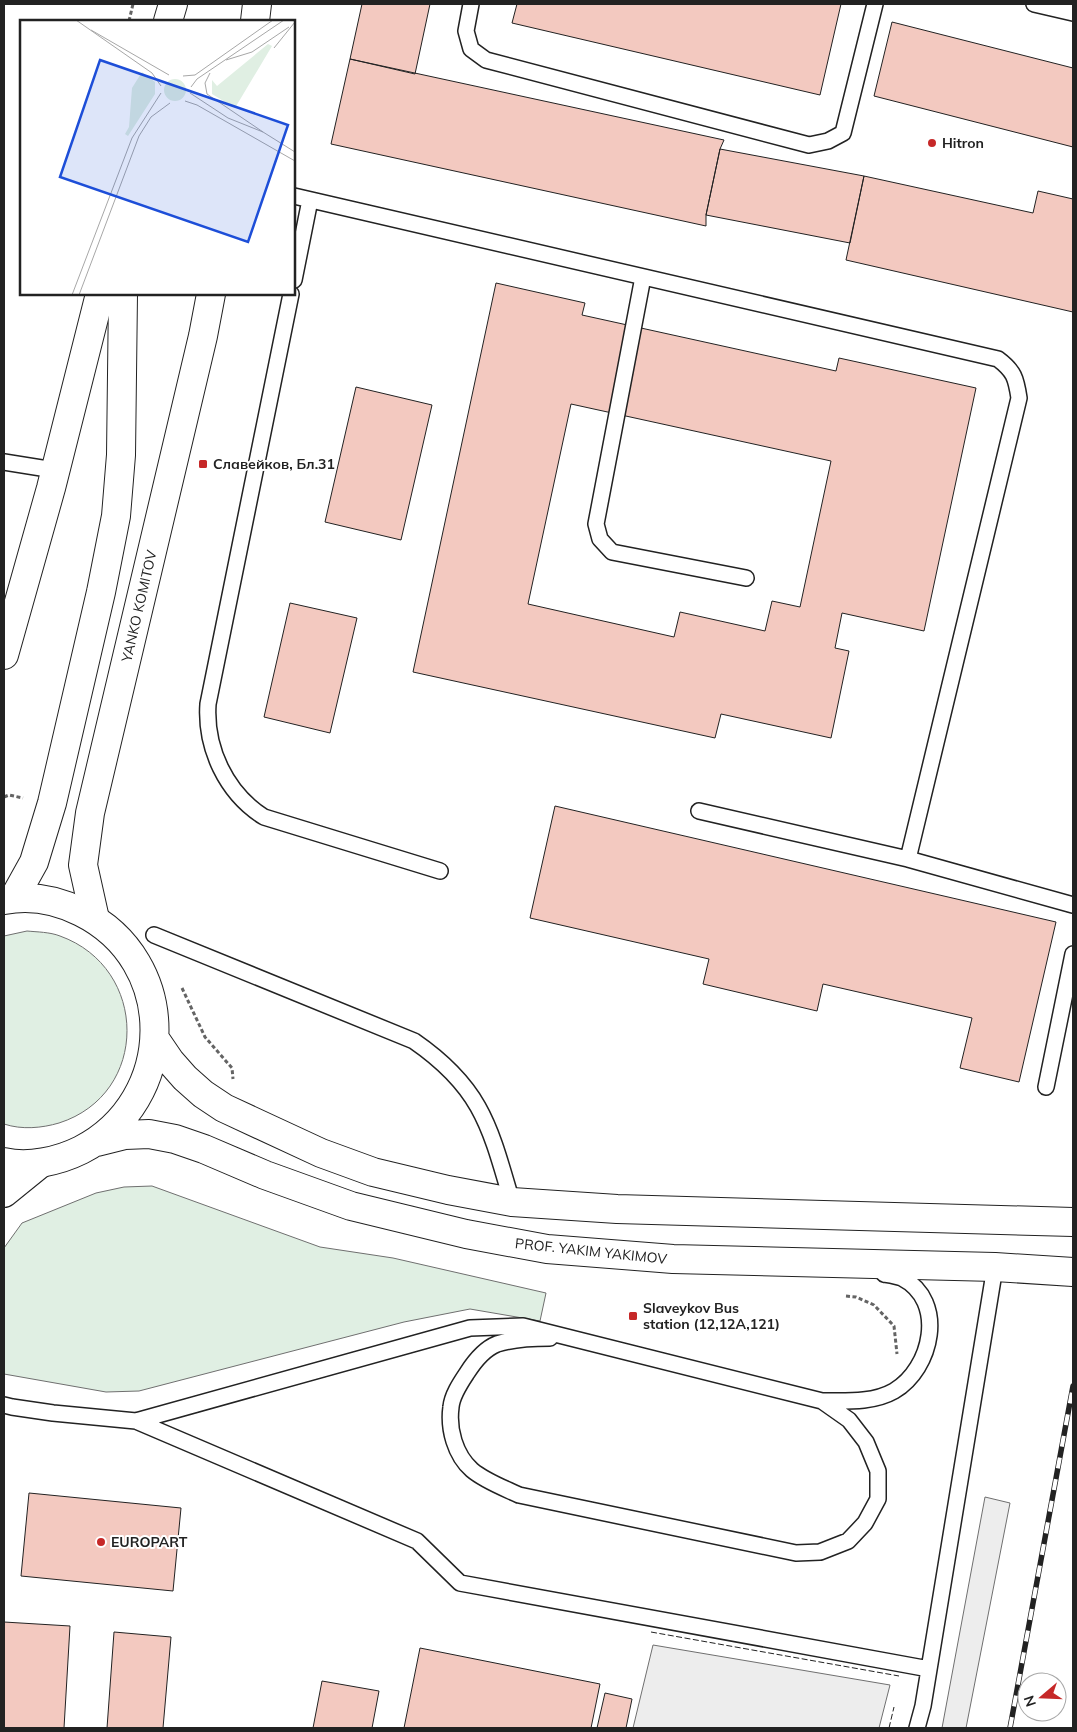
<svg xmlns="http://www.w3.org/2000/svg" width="1077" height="1732" viewBox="0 0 1077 1732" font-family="Mulish,sans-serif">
  <rect width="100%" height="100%" fill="#fff"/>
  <path fill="#e0efe3" stroke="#6f6f6f" d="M27 931C37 932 50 932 60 936 149 968 150 1094 59 1123 42 1128 22 1130 4 1124V936Z
    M152 1186 320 1247 393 1258 546 1293 540 1321 470 1309 404 1322 139 1391 106 1392 4 1374V1248L22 1223 96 1193 124 1187Z"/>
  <path fill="#ededed" stroke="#6f6f6f" d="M985 1497 1010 1503 966 1728H942Z
    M653 1645 890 1685 879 1728H633Z"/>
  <path fill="#f3c9c0" stroke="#222" fill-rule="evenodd" d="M362 4H430L415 74 350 59Z
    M517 4H841L820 95 512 23Z
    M892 22 1073 68V147L874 96Z
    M350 59 724 140 720 149 706 215V226L331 144Z
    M720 149 864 176 850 243 706 215Z
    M864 176 1033 213 1038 191 1073 199V312L846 260Z
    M496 283 585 303 582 315 836 371 839 358 976 388 924 631 842 613 835 648 849 651 831 738 721 714 715 738 413 672ZM571 404 831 461 800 607 772 601 765 631 680 612 674 637 528 604Z
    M356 387 432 405 401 540 325 522Z
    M290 603 357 618 330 733 264 717Z
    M555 806 1056 922 1019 1082 960 1068 972 1018 823 984 817 1011 703 984 709 959 530 918Z
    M29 1493 181 1508 173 1591 21 1576Z
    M4 1622 70 1626 64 1728H4Z
    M114 1632 171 1637 163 1728H107Z
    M420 1648 600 1684 591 1728H404Z
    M322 1681 379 1691 372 1728H313Z
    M605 1693 632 1699 626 1728H597Z"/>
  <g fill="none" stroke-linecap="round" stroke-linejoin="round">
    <g stroke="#222" stroke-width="18">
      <path id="lane" d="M471 4 466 31 471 49 486 60 809 145 828 141 843 133 875 4
        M1034 4 1073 13
        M294 196 998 359C1014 371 1016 378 1019 398L908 859
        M643 277 596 524 600 539 612 552 746 578
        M294 280 310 200
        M291 294 208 704C205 748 226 793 264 817L440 871
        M4 462 54 470
        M699 811 908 859 1073 905
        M154 935 414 1041C482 1088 490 1127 512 1202
        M1046 1087 1073 954
        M550 1338C533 1338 513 1339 497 1344 484 1349 474 1362 467 1373 461 1382 452 1395 451 1407 448 1429 455 1455 472 1470 485 1481 504 1488 519 1495L796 1553 820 1552 848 1541 865 1523 878 1499V1471L866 1442 849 1420 822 1401
        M4 1405 12 1407 53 1413 136 1421 417 1541 460 1583 929 1669
        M136 1421 470 1328 523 1326 822 1401C846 1401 873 1403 894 1391 932 1369 947 1301 902 1278 897 1276 890 1275 884 1274
        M917 1728 923 1706 995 1267"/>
    </g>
    <g stroke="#222" stroke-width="30">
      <path id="street" d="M4 1193 41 1163"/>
    </g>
    <g stroke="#222" stroke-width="30">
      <path id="secondary" d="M168 21 173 4
        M255 21 257 4
        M14 898 34 862 52 803 101 592 116 516 121 455 123 294
        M95 919 83 865 90 813 203 336 211 294"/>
    </g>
    <g stroke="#222" stroke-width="30">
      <path id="highway" d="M4 655 51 488 100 294
        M4 900C30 895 57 900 81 912 180 961 178 1100 81 1150 59 1161 28 1168 4 1162
        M155 1039 170 1061 185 1078 203 1094 224 1108 321 1153 373 1172 448 1190 512 1202 617 1209 1073 1222
        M97 1142 125 1135 149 1134 175 1139 204 1149 265 1175 351 1206 466 1234 547 1249 673 1259 995 1267 1073 1272"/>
    </g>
    <path stroke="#646464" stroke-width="3" stroke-dasharray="4 2.5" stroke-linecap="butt" d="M129 21 133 4
      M4 797 9 795 23 798
      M182 988 205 1037 232 1068 233 1079
      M846 1296 856 1297 874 1305 894 1326 897 1354"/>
    <use href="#lane" stroke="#fff" stroke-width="15"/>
    <use href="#street" stroke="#fff" stroke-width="28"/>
    <use href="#secondary" stroke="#fff" stroke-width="28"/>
    <use href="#highway" stroke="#fff" stroke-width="28"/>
    <g stroke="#222" stroke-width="5.5">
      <path id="rail" d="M1010 1728 1073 1386"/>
    </g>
    <use href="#rail" stroke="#fff" stroke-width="4" stroke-dasharray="11" stroke-linecap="butt"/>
    <path stroke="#222" stroke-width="1" stroke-dasharray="6 2.5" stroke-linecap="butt" d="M651 1632 899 1676
      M889 1728 894 1707"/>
  </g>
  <g fill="#c62828" stroke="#fff" stroke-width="2">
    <circle cx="932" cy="143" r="5"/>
    <rect x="198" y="459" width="10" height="10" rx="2.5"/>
    <rect x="628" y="1311" width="10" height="10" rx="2.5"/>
    <circle cx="101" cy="1542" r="5"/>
  </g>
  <g text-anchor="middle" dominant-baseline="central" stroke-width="4" stroke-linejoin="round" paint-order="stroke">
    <g font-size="14" font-weight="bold" fill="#222" stroke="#fff" text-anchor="start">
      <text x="942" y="143">Hitron</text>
      <text x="213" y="464">Славейков, Бл.31</text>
      <text x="643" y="1308">Slaveykov Bus<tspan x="643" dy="16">station (12,12A,121)</tspan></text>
      <text x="111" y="1542">EUROPART</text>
    </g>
    <g font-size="14" fill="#222" stroke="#fff">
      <text transform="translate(139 606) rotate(-77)">YANKO KOMITOV</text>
      <text transform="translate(591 1251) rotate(6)">PROF. YAKIM YAKIMOV</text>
    </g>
  </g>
  <g transform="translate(20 20)">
    <rect width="275" height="275" fill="#fff"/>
    <path d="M248 24 252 26 215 88 192 74V60L197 66ZM122 52 135 62V74L108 116 105 114 109 107 112 68ZM144 70a11 11 0 1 1 22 0a11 11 0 1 1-22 0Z" fill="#e0efe3"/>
    <path fill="none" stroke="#a7a7a7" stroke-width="1" d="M56 0 132 53 141 66M71 10 149 55M254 28 275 2M206 40 232 32 269 7M190 53 185 63 187 74 243 112M163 56 175 55 253 0M171 67 177 59 264 0M170 73 208 98 243 112 275 132M165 81 177 85 275 141M52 275 112 118 141 73M59 275 119 116 131 97 150 83"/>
    <path fill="#1d4ed8" fill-opacity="0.15" stroke="#1d4ed8" stroke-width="2.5" d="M80 40 268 105 228 222 40 157Z"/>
    <rect width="275" height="275" fill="none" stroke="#222" stroke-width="2.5"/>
  </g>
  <rect width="1077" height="1732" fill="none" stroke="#222222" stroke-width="10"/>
  <g transform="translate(1042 1697) rotate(251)"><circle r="24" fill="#ffffff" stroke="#a7a7a7"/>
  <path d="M0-4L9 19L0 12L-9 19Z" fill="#c62828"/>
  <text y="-8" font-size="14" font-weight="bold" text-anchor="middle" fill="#222222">N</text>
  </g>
</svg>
